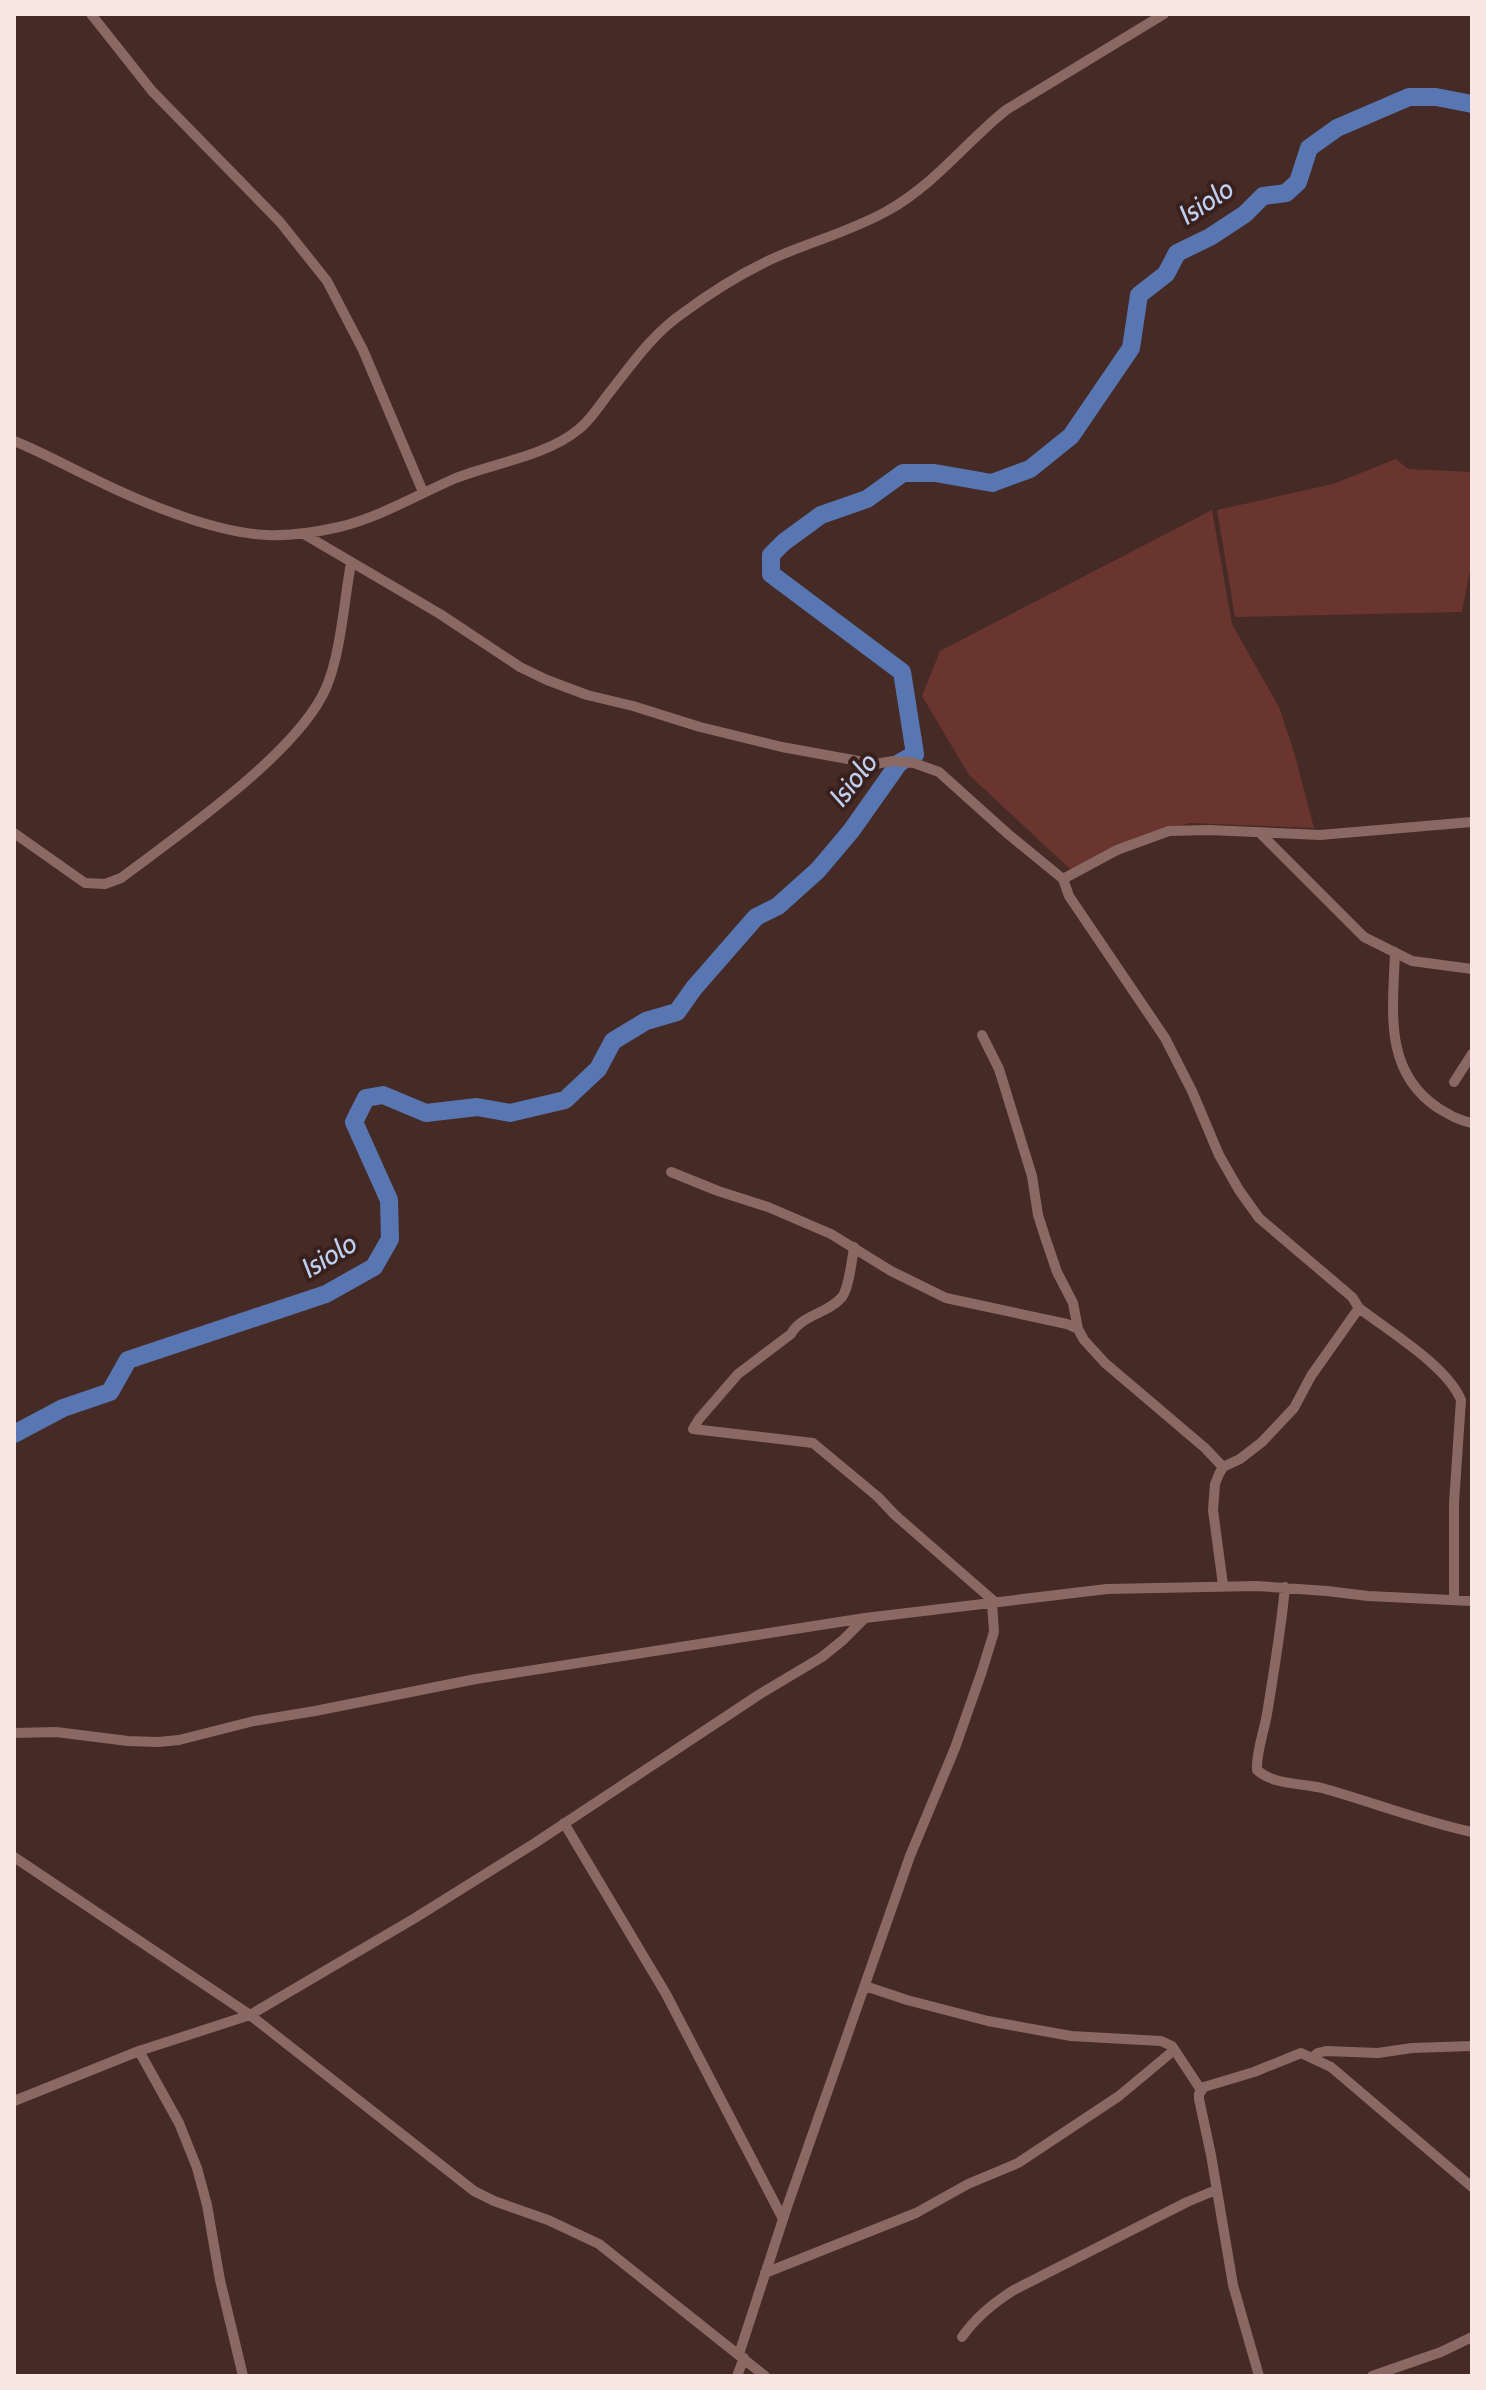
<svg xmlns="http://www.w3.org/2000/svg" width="1486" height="2390" viewBox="0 0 1486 2390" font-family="Cabin,sans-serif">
  <rect width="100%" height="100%" fill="#452a26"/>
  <path fill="#69352e" d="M1396 459 1408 469 1472 472V560L1462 612 1235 617 1217 510 1333 484Z
    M1212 510 1232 624 1279 707 1294 752 1314 828 1190 823 1129 843 1070 869 969 775 922 696 940 651Z"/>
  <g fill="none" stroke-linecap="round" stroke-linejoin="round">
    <path stroke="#5876b1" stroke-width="18" d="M14 1434 63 1408 110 1392 128 1360 326 1294 374 1267 390 1239 389 1200 354 1122 366 1098 383 1095 426 1113 477 1107 510 1113 565 1100 598 1069 613 1041 646 1021 677 1012 694 988 756 917 778 906 818 870 851 831 899 763 915 754 902 672 771 574V555L784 542 821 515 867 499 903 473H935L992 483 1030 469 1071 436 1131 348 1139 295 1166 274 1177 253 1210 237 1245 214 1263 196 1286 193 1298 182 1309 148 1337 128 1409 97H1436L1472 104"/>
    <path stroke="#8a6863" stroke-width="10" d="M91 14 152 91 280 222 327 281 363 350 423 492
      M14 441C42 452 68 467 96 480 143 503 215 533 267 535 290 536 317 532 339 527 378 518 419 494 456 478 494 463 547 456 579 429 589 421 598 408 606 397 630 367 651 335 683 313 714 290 746 270 781 255 817 240 853 230 887 211 934 185 965 143 1006 110L1164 14
      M302 533 440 614 520 667 547 680 587 695 633 706 700 727 782 747 875 764 893 761 914 763 939 772 1008 834 1063 879 1069 896 1165 1038 1192 1091 1219 1155 1239 1190 1259 1218 1352 1297 1359 1308C1390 1332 1447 1366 1461 1400L1454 1503V1600
      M14 833 85 883 105 884 121 878C178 835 298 753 326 688 341 653 344 601 351 563
      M1260 833 1364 937 1412 961 1472 969
      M1063 879 1117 850 1169 831 1209 830 1320 835 1472 822
      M1395 952C1393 1011 1383 1071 1438 1108 1450 1115 1458 1120 1472 1123
      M982 1035 999 1069 1032 1176 1038 1215 1046 1240 1057 1272 1073 1303 1078 1329 1084 1340 1105 1363 1205 1448 1223 1467
      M1454 1082 1472 1054
      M671 1172 718 1191 768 1207 831 1234 891 1271 946 1298 1067 1324 1078 1329
      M854 1247C852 1259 849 1288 842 1297 828 1314 801 1315 791 1334L738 1374 699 1419 693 1429 813 1443 878 1497 895 1515 996 1603
      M1223 1585 1213 1510 1215 1484 1219 1474 1223 1467 1240 1459 1262 1442 1294 1408 1311 1376 1359 1308
      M1285 1587C1281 1630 1274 1671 1267 1714 1264 1732 1256 1752 1257 1770 1273 1785 1301 1783 1322 1788 1372 1802 1421 1821 1472 1832
      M14 1733 56 1732 128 1741 158 1742 179 1740 254 1721 315 1711 476 1679 865 1618 1107 1589 1257 1586 1327 1591 1368 1596 1472 1601
      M564 1823 666 1994 783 2219
      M14 1857 250 2015 474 2191 494 2201 548 2220 599 2244 765 2376
      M865 1986 907 2000 988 2021 1071 2036 1161 2041 1172 2046 1201 2090
      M1313 2057 1318 2053 1326 2051 1378 2053 1412 2048 1472 2046
      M14 2101 139 2051
      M765 2273 916 2213 968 2184 1018 2163 1119 2096 1173 2051
      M962 2337C976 2317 993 2303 1014 2290L1187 2202 1216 2190
      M739 2354 787 2207 910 1856 955 1748 982 1671 994 1632 992 1603
      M243 2376 220 2280 207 2205 197 2168 179 2123 139 2051 250 2015 415 1918 535 1843 760 1694 822 1657 843 1640 865 1618
      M737 2376 744 2358
      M1259 2376 1233 2285 1211 2155 1199 2099V2094L1204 2087 1254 2072 1301 2053 1331 2067 1472 2187
      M1372 2376 1441 2352 1472 2337"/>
  </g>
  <g text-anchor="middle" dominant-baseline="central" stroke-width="8" stroke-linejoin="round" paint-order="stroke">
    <g font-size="28" font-style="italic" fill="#bed0f2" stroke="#3a201c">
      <text transform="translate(1206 201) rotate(-33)">Isiolo</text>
      <text transform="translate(853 779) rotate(-52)">Isiolo</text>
      <text transform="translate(329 1255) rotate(-31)">Isiolo</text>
    </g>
  </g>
  <rect width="1486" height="2390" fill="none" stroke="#f9e7e4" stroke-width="32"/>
</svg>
